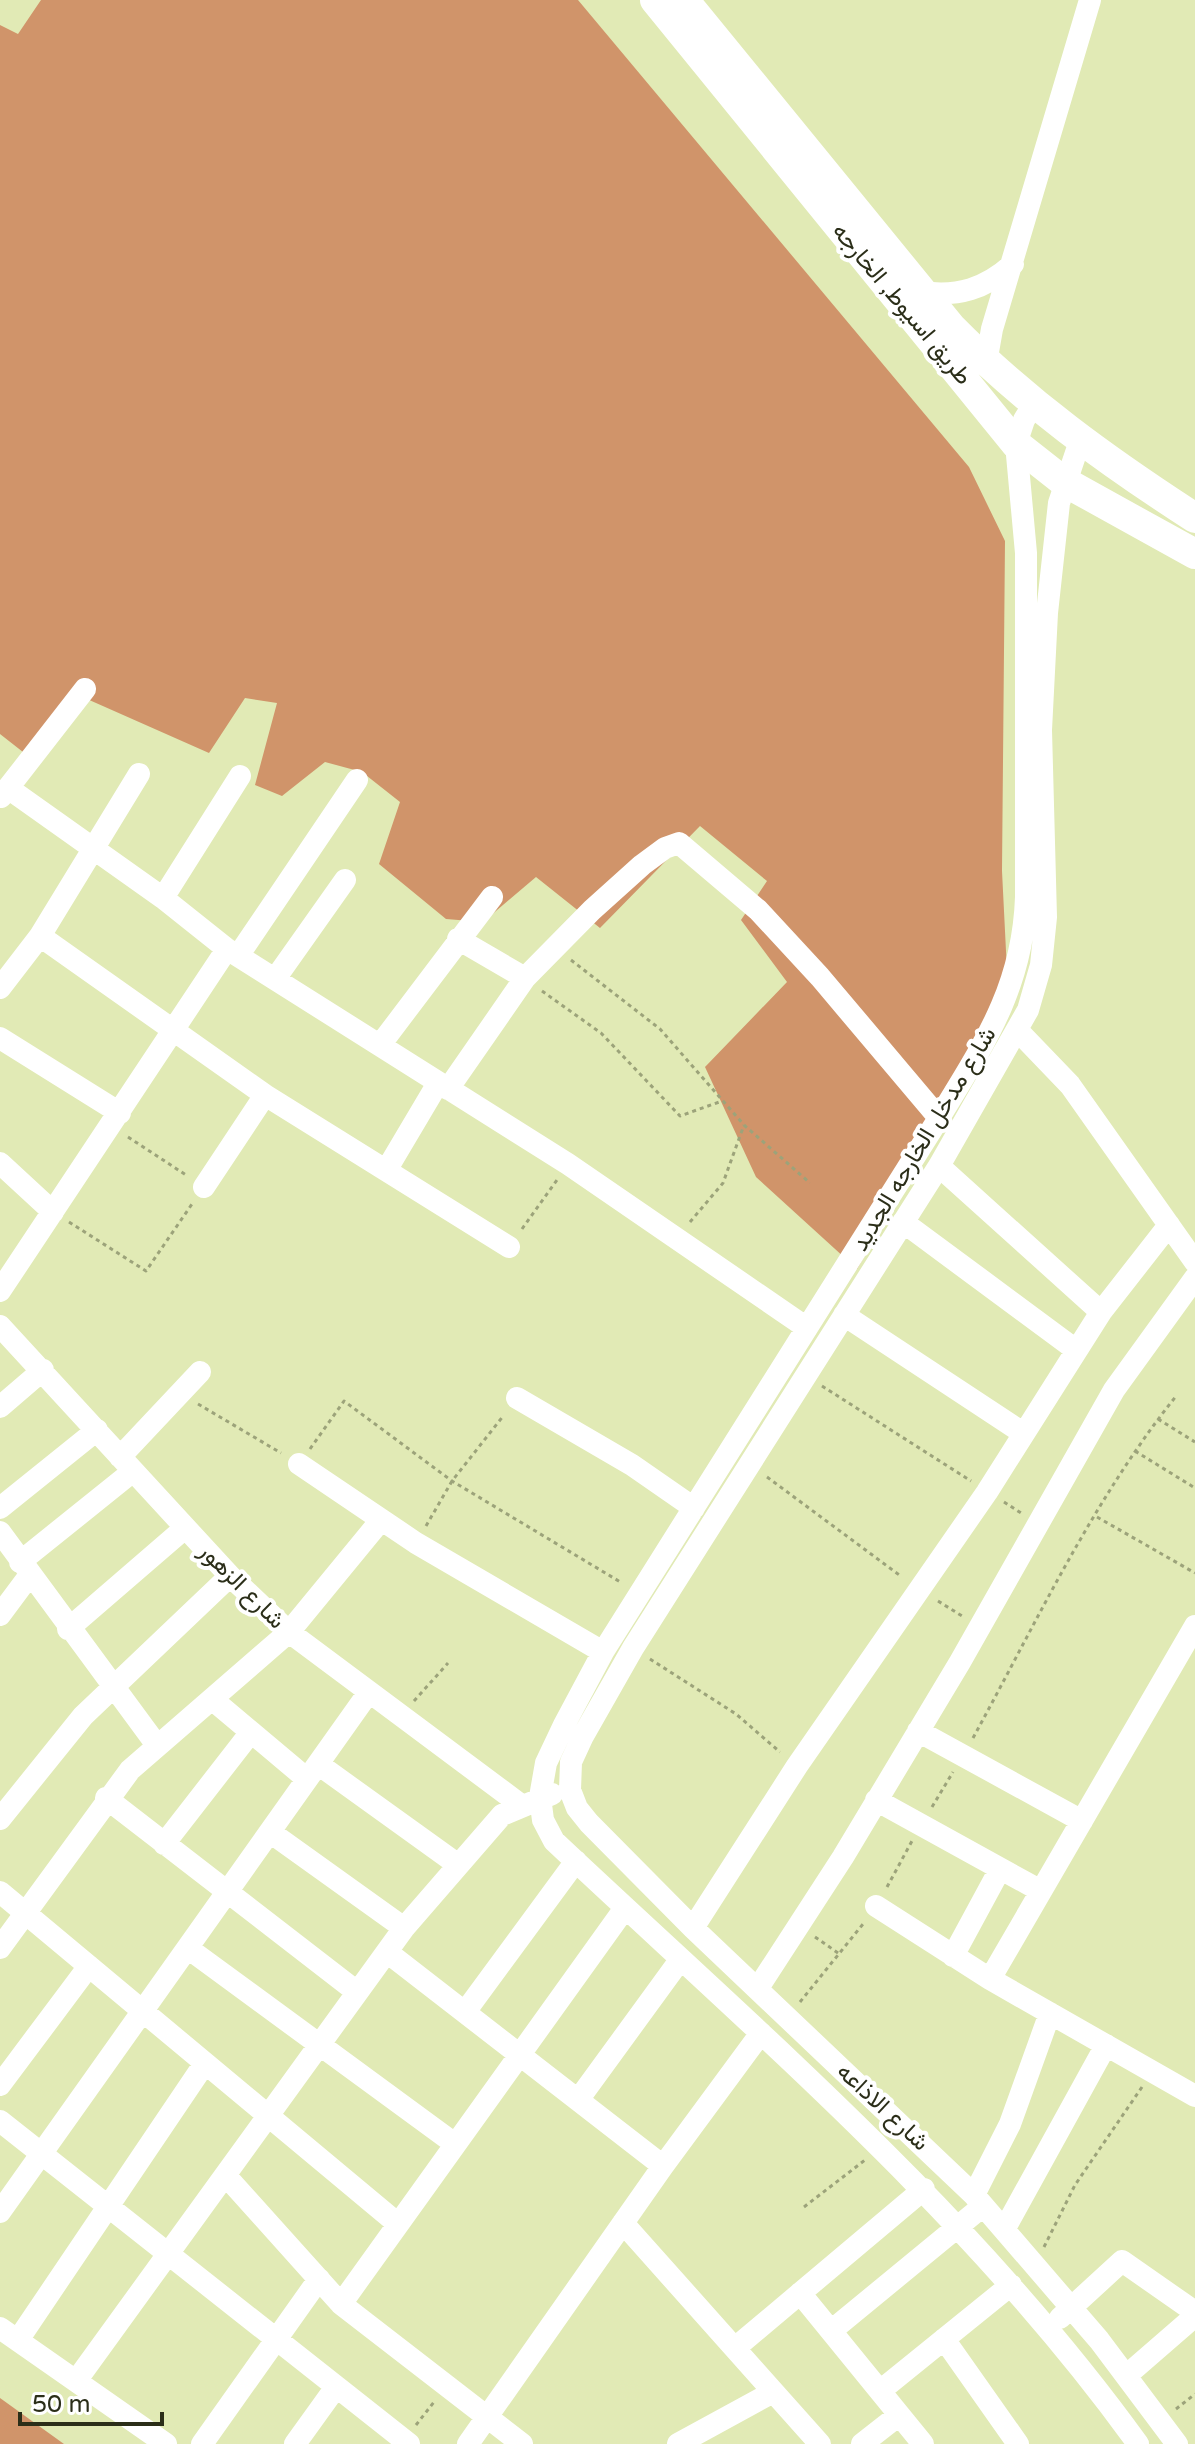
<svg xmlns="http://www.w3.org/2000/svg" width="1195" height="2444" viewBox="0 0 1195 2444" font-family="'Varela Round',Vazirmatn,sans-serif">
  <rect width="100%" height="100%" fill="#e1eab5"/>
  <path fill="#d0946a" d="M41 0H578L969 467 1005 541 1002 871 1007 971 994 1036 857 1269 756 1177 705 1067 787 982 741 920 767 881 700 826 600 928 536 877 483 922 446 919 379 864 400 802 362 772 325 762 282 796 255 785 277 703 245 698 209 753 87 699 37 763 0 734V25L18 34Z
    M0 2398 64 2444H0Z"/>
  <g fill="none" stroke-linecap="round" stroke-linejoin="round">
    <path stroke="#9ca37a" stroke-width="3" stroke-dasharray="4 4" stroke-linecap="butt" d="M571 960 660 1029 744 1125 810 1183
      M542 991 601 1033 680 1116 722 1101
      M128 1137 186 1175
      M69 1222 146 1271 192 1204
      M690 1222 723 1183 744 1125
      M522 1229 557 1180
      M822 1386 971 1481
      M198 1404 281 1453
      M1158 1419 1195 1442
      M310 1449 344 1401 452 1481 622 1583
      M1135 1451 1195 1488
      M767 1477 902 1577
      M1004 1502 1021 1513
      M1097 1517 1195 1573
      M426 1526 452 1481 504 1415
      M938 1601 962 1616
      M650 1659 736 1714 780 1752
      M414 1701 448 1663
      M973 1738C1036 1623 1094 1498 1177 1395
      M932 1807 953 1772
      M887 1887 912 1841
      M815 1937 841 1955
      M800 2002 863 1924
      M804 2207 865 2160
      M1044 2247 1075 2185 1142 2087
      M1176 2409 1195 2394
      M416 2425 434 2402"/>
    <path stroke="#fff" stroke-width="22" d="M922 292C958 297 985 289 1013 264
      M986 363 992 329 1090 0
      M1033 405 1024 420 1016 444 1026 553V897C1023 987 984 1044 939 1118L603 1652 564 1725 546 1763 540 1797 543 1820 554 1841C759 2034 972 2214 1138 2444
      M1080 441 1059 503 1047 613 1041 730 1046 917 1041 965 1028 1010 939 1166 633 1648 583 1736 571 1762 570 1790 577 1808 589 1823 693 1928 974 2195 1099 2340 1177 2444
      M8 788 163 898 227 949 568 1164 807 1328
      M1 797 85 689
      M163 898 240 776
      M40 936 265 1095 509 1247
      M458 939 525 978
      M238 956 357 780
      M275 979 345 880
      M0 988 40 936 139 774
      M1019 1032 1070 1085 1195 1262
      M0 1038 120 1113
      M380 1045 492 897
      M448 1089 525 978 592 910 642 865 665 848 679 843 758 910 820 977 939 1118
      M0 1163 53 1212
      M939 1166 1101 1312
      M387 1169 438 1083
      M204 1187 265 1095
      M903 1222 1076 1350
      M0 1291 227 949
      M844 1315 1023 1433
      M0 1326 230 1576 289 1632 521 1805
      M517 1398 632 1465 694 1508
      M0 1407 43 1370
      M120 1457 200 1372
      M299 1464 416 1543 603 1652
      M0 1508 97 1430
      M0 1532 156 1744
      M20 1562 132 1472
      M0 1615 29 1576
      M68 1629 185 1528
      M213 1700 307 1779
      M918 1731 1082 1821
      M318 1764 457 1864
      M106 1798 357 1992
      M876 1800 1041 1891
      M0 1819 83 1716 230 1576
      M270 1832 404 1928
      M164 1844 251 1732
      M0 1892 398 2224
      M876 1906 990 1979 1195 2096
      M693 1928 797 1766 987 1492 1101 1312 1169 1225
      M0 1948 130 1770 289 1632 381 1520
      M189 1949 455 2144
      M387 1952 663 2166
      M953 1956 999 1871
      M990 1979 1195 1626
      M758 1988 843 1857 960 1662 1114 1390 1195 1278
      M465 2012 576 1861
      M0 2085 89 1966
      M578 2100 680 1960
      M0 2121 409 2444
      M226 2176 341 2304 522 2444
      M974 2195 1010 2124 1050 2013
      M0 2212 369 1692
      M623 2223 820 2444
      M1004 2230 1106 2045
      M800 2293 923 2444
      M341 2304 625 1908
      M1060 2318 1122 2261 1195 2312
      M0 2328 166 2444
      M831 2331 983 2206
      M944 2339 1018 2444
      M18 2340 205 2063
      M735 2348 924 2189
      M1127 2375 1195 2316
      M76 2381 404 1928 502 1815 552 1794
      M880 2391 1011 2285
      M202 2444 319 2279
      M295 2444 336 2387
      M468 2444 663 2166 761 2033
      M678 2444 773 2392
      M862 2444 899 2415"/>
    <path stroke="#fff" stroke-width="30" d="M655 0 1016 444 1063 481 1195 554
      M684 0 951 327C1025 402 1107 461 1195 518"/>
  </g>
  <g text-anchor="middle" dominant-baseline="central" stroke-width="8" stroke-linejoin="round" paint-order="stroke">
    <g font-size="24" fill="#2b2e19" stroke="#fff">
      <text transform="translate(902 304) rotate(50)">طريق اسيوط, الخارجه</text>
      <text transform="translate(924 1139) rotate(-59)">شارع مدخل الخارجه الجديد</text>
      <text transform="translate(242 1586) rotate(45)">شارع الزهور</text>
      <text transform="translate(883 2107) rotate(43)">شارع الاذاعه</text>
    </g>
  </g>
  <path d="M20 2412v12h142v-12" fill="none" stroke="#2b2e19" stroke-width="4"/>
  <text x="32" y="2412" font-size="24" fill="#2b2e19" stroke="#ffffff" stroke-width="6" paint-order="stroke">50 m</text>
</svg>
